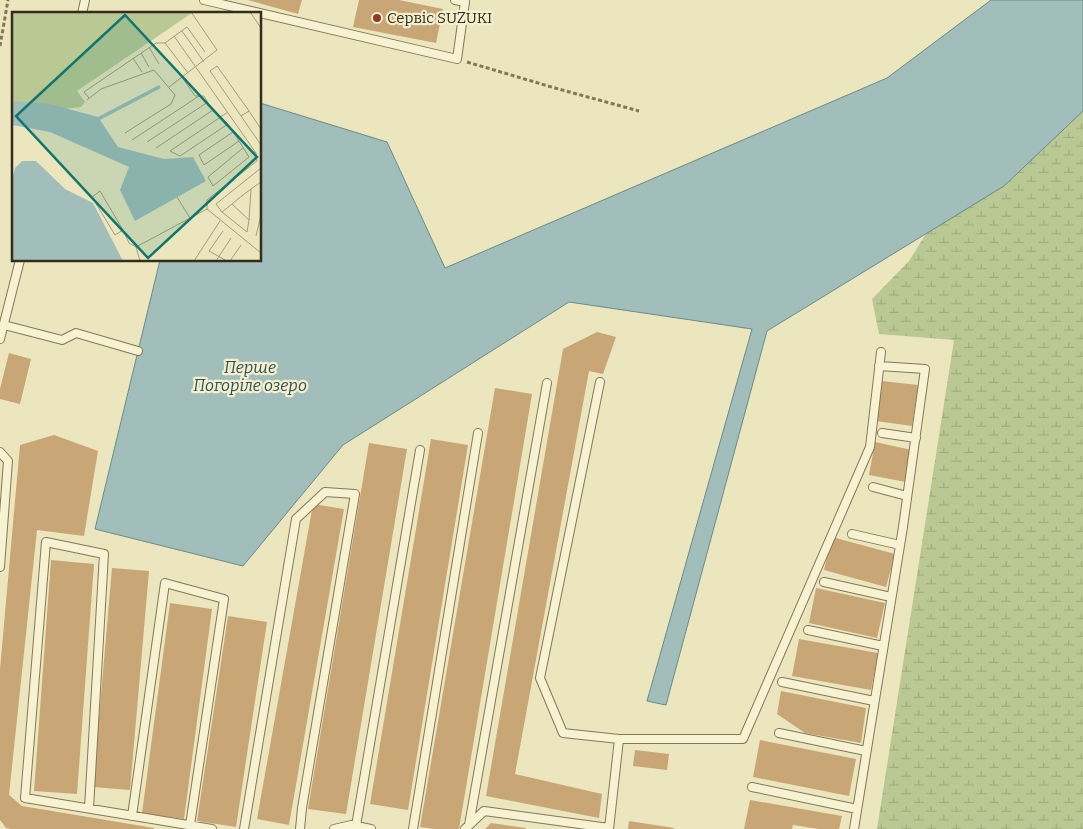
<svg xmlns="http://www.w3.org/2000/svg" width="1083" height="829" viewBox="0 0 1083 829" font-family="Bitter,serif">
  <defs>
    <pattern id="wetland-marsh" width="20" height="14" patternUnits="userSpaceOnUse" patternTransform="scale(1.25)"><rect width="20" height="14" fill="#bac994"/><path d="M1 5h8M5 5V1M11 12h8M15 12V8" fill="none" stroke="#a0ad7f"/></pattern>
  </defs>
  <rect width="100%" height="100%" fill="#ece6bf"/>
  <path fill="url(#wetland-marsh)" d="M1083 105V829H877L954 340 879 334 872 299 909 261 963 175Z"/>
  <path fill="#a2beba" stroke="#6a8b88" d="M991 0H1083V111L1004 186 767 331 666 705 647 701 752 329 569 302 343 445 243 566 95 529 160 260H260V103L387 142 445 268 887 78Z"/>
  <path fill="#c9a676" d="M248 0H302L298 14Z
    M359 0H399L443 9 436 43 353 27Z
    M597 332 616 337 603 374 589 371 515 774 602 794 599 818 486 796 563 349Z
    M9 353 31 359 20 404 0 399V389Z
    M882 381 918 385 912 426 876 421Z
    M495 388 532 394 459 829H435L420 827Z
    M54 435 98 451 84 536 37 530 9 795 22 806 154 828V829H11L6 828 0 820V669L20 445Z
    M431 439 468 445 408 810 370 804Z
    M875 442 912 450 906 482 869 475Z
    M369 443 407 449 346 814 308 809Z
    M313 504 344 509 289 825 257 819Z
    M832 537 895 554 886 587 824 570Z
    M51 560 94 564 77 794 34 791Z
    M112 568 149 571 130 790 93 787Z
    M816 588 885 603 877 638 809 623Z
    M170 603 212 609 184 819 142 813Z
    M228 616 267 622 236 827 197 821Z
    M799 639 878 653 871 690 792 676Z
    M781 691 866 708 861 743 805 733 777 714Z
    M760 740 856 759 849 796 753 777Z
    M635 750 669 754 667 770 633 766Z
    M750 800 842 816 839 829H819L793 825 792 829H744Z
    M629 821 674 828V829H628Z
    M491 823 526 828V829H485Z"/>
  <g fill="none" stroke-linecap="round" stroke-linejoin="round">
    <g stroke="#847758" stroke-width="10">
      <path id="lane" d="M204 0 457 59 465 2 455 0
        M82 14 85 0
        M4 325 62 340 76 333 138 351
        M0 339 20 260
        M600 382 540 678 563 733 619 739H743L870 447 881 352
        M882 433 916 438
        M0 452 8 461 0 567
        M873 487 907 496
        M852 534 900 545
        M824 582 891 597
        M808 630 883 646
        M782 682 874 701
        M779 733 866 751
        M752 787 857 809
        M89 808 104 554 46 542 25 798 212 829
        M132 816 165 583 224 599 190 825
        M469 825 547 383
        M356 826 420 450
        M244 829 296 519 325 492 355 494 302 808 300 829
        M334 829 351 825 371 829
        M413 829 478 433
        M465 829 484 811 609 828
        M609 829 619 739
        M854 829 903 527 925 369 879 366"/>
    </g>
    <path stroke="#847758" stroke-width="3" stroke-dasharray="4 2.5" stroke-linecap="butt" d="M0 46 8 0
      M467 62 555 88 639 111"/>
    <use href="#lane" stroke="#f7f2d2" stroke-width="8"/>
  </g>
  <circle fill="#913a2a" stroke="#f4efcf" stroke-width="2" cx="377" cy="18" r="5"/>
  <g text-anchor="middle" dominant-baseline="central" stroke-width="4.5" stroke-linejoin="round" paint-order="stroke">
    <g font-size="15" fill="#342c1c" stroke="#f4efcf" text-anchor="start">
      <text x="387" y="18">Сервіс SUZUKI</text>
    </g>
    <g font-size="16" font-style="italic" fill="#2c5053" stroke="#f4efcf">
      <text x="250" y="367">Перше<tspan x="250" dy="18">Погоріле озеро</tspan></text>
    </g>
  </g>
  <g transform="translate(12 12)">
    <rect width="249" height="249" fill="#ece6bf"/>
    <path d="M0 0H179L180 1 65 79 73 90 69 95 42 98 0 92Z" fill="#bac994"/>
    <path d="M147 73 149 76 88 108 106 135 152 147 181 145 194 169 123 209 108 178 117 155 38 120 0 113V89L38 92 86 105ZM10 149H24L53 177 81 191 111 249H0V168L3 156Z" fill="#a2beba"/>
    <path fill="none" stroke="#a29c7e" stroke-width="1" d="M238 0 249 16M170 19 192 50M162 24 244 141 245 149 195 188V197M153 31 175 15 193 40M137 35 147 52M129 41 137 55M121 46 130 60M170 65 183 84H192L201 99 209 105 216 112 227 129 237 145 201 174 196 165 231 136M157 75 205 38 179 0M77 86 72 80 144 31H153L176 61M75 88 89 77 142 58 163 83 159 92 113 121M229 104 198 59 205 54 237 99M216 112 168 144 158 139 216 100M249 117 237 99 229 104 249 133M221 120 187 143 192 153 227 129M120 128 187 84M135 130 196 90M144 136 201 98M239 177 237 208 220 192 227 186 239 177 249 170M165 185 178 206M220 192 210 200 235 220 237 208M195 197 249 241M210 200 204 192 249 156M111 218 103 223 80 185 88 179 111 218 117 231 124 235M211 219 197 239 215 249M244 224 249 203M128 249 124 235 195 197M182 249 208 209M204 249 219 226M218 249 229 233"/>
    <path fill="#0f766e" fill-opacity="0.15" stroke="#0f766e" stroke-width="2.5" d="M113 3 245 145 136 246 4 104Z"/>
    <rect width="249" height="249" fill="none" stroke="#342c1c" stroke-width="2.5"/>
  </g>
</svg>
